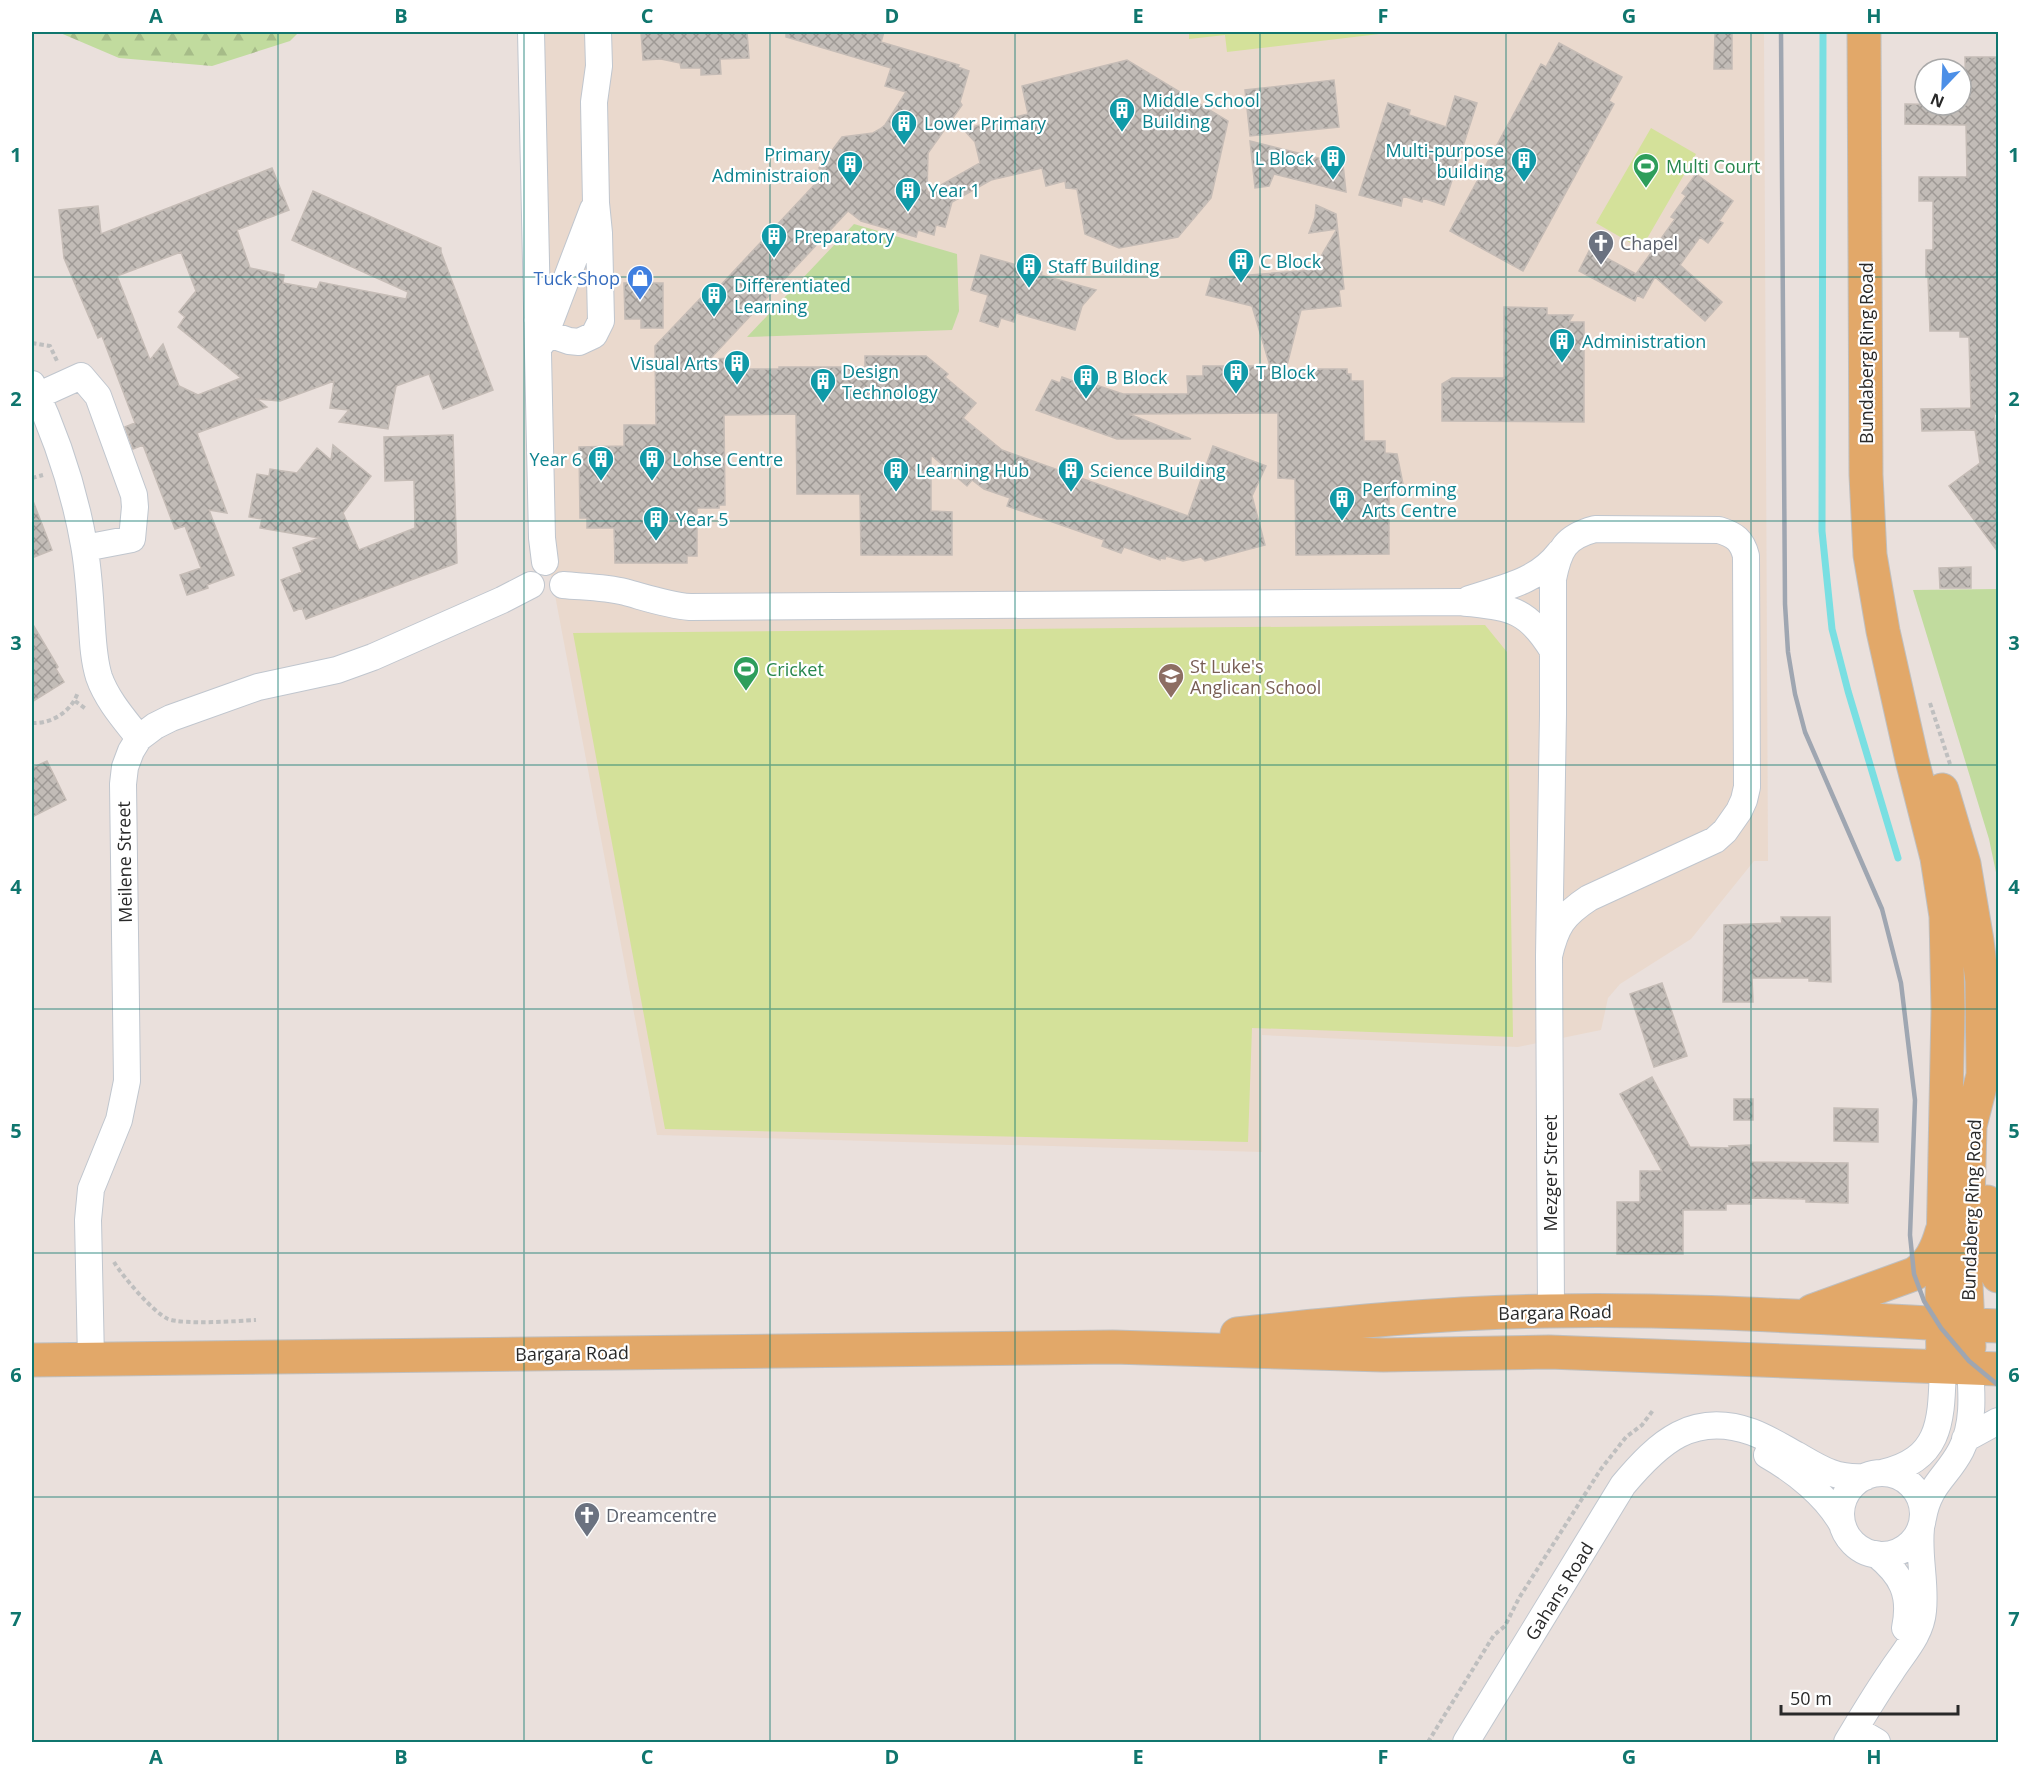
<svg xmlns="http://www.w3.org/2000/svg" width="2030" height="1774" viewBox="0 0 2030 1774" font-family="'Open Sans',sans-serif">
  <defs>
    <pattern id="forest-firs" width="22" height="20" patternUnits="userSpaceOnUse" patternTransform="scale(1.5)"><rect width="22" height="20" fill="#c1db9e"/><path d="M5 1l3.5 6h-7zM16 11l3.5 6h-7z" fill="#a6bc88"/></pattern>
    <pattern id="building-cross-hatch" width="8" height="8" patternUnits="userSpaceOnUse" patternTransform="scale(1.5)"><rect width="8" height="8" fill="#c2bcb7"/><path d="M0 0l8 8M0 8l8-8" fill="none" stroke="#9e9995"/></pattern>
  </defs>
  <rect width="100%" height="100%" fill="#eae0dc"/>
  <path fill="#ead9cd" d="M533 32H1764L1768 861H1754L1691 939 1620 984 1608 998 1601 1030 1518 1047 1262 1035V1152L657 1135 544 537Z"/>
  <path fill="#c1db9e" d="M854 224 957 254 959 311 952 330 747 337Z
    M1998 589V882L1989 839 1913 590Z"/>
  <path fill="url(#forest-firs)" d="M58 32H299L290 41 212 66 119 58Z"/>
  <path fill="#d4e19a" d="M1189 32H1396L1227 52 1225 35 1189 39Z
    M1651 128 1696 154 1641 249 1596 223Z
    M1485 625 1507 652 1513 1037 1252 1028 1248 1142 665 1129 573 633Z"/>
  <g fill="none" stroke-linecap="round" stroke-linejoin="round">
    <path stroke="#79dfe2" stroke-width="7" d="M1823 32 1822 531 1832 629 1848 691 1898 858"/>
  </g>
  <path fill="url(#building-cross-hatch)" stroke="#c5bcb6" stroke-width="1.5" fill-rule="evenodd" d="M641 32H747L749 58 720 59 721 74 701 75V68H681L680 63 661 59 643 60Z
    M786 32H884L881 42 959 65 958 67 969 71 960 102 962 105 928 153 927 193 980 163 975 142 963 129 1028 114 1022 86 1127 60 1228 121 1211 198 1178 237 1119 248 1085 234 1077 189 1066 188 1065 181 1046 186 1042 168 991 180 952 202 945 227 936 225 934 235 918 230 916 237 861 221 848 211 710 359 735 358 736 369H779V367H865V356H926L948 374 945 377 976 403 963 418 1002 450 1188 516 1213 446 1266 466 1252 496 1265 545 1205 561 1201 557 1183 561 1166 556 1165 559 1160 558V560L1124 547 1121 553 1102 546 1104 540 1007 506 1010 498 984 489 972 480 967 486 931 455V511L952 512V555H861L860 494H797L796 414 724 415 725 505H719V508H697V556H687V563H615L614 528H587V518H580L579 447 624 446V425H656L655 346 714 284 718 288 818 181 816 179 822 171 819 168 842 137 873 133 880 129 885 125 906 92 885 86 891 68 786 37Z
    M1715 32H1732V69H1714Z
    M1559 43 1622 77 1609 101 1614 104 1523 271 1450 231 1541 64 1546 67Z
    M1965 57H1998V414H1994L1998 443V552L1949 486 1980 463 1975 430 1922 431 1921 409 1971 408 1969 337H1960V331H1930L1928 277H1926V250H1933V201H1919V177H1967L1966 125 1905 124V104L1966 105Z
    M1334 80 1339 127 1250 136 1245 90Z
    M1455 96 1477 103 1444 205 1423 198 1422 202 1403 196 1401 206 1359 195 1388 103 1410 110 1409 115 1446 127Z
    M1250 141 1343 164 1346 192 1274 174 1269 186 1255 188Z
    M272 168 289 210 237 230 250 268 284 275 283 283 317 289 320 282 406 299 408 292 292 240 313 191 441 248V252L493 390 443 409 429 374 396 386 388 429 339 422 349 410 330 408 334 381 280 401 257 399 267 407 197 433 227 513 209 510 234 575 207 585 208 588 187 595 180 575 201 568 185 526 175 529 143 445 133 449 125 427 135 423 102 336 98 338 64 258 59 210 98 206 101 234ZM181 252 196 291 179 312 185 317 178 327 241 378 198 395 179 386 163 344 150 360 117 276Z
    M1696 174 1733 201 1719 221 1723 223 1708 243 1700 237 1680 265 1722 302 1705 321 1655 277 1643 298 1637 295 1635 301 1579 271 1590 249 1636 274 1675 219 1671 217 1686 196 1682 193Z
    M1316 205 1336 214 1344 289 1339 290 1341 306 1301 310 1286 369H1347V374H1351V381H1363L1364 441H1385V453L1397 454 1404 489 1389 491V554L1296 555 1295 479 1278 478V413L1129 414 1191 439H1117L1036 410 1052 380 1060 383 1062 377 1095 389 1096 385 1123 394H1188L1187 376H1203V366H1270L1252 306 1206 295 1211 278 1313 270 1337 229 1309 233 1315 217Z
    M981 255 1042 272 1041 275 1096 290 1082 306 1075 330 1016 313 1014 322 1001 318 998 327 980 321 988 295 971 290Z
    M624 283H663V328H641V319H625Z
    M1504 307 1547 308V315H1573L1569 322H1584V422L1442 421V384L1452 378H1504Z
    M453 435 457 563 306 619 302 608 294 611 281 580 302 572 293 548 319 538 260 528 262 519 249 517 257 474 269 476 270 469 297 473 317 448 331 460 333 445 371 476 343 513 359 550 415 528 414 480 385 481 384 437Z
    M32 501H33L52 550 32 558Z
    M1971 567V588H1940L1939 568Z
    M32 623 58 667 56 669 64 682 32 702Z
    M47 761 66 800 32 817V768Z
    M1781 917H1830L1831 982 1809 981V978H1752L1753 1002H1723L1724 925 1782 923Z
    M1662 983 1687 1056 1654 1067 1630 994Z
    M1652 1077 1690 1147 1730 1148 1729 1146 1751 1145V1162L1848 1163V1203L1806 1202V1199L1751 1198V1204H1726V1210H1683V1254H1617V1202H1640V1171H1662L1620 1094Z
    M1734 1099H1753V1120H1734Z
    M1834 1108 1878 1109V1142L1834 1141Z"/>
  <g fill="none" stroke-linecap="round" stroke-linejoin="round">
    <g stroke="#c0c6ce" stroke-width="28">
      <path id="minor" d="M531 32 542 538 545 562
        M537 320 539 327 546 333 569 341 579 342 594 335 601 321 599 233 596 203 594 102 599 66 598 32
        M542 343 593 209
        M32 384C56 435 74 488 84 545 89 572 90 600 92 627 93 644 94 661 99 677 107 700 125 720 139 738
        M37 396 81 376 98 396 134 495 135 507 132 539 85 548
        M563 585C584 587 605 587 625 592 647 598 667 605 690 607L1460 602C1508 608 1526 606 1553 651
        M1469 599C1502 588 1537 582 1559 553
        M1549 956C1556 926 1563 915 1589 898L1715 840 1725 831 1739 811 1744 800 1747 787 1746 556C1742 540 1735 535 1719 530L1595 529C1565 537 1559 549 1553 579V714L1549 956 1551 1310
        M91 1359 88 1220 91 1189 119 1120 127 1081 123 784 125 767 131 751 139 738 155 726 171 718 258 687 337 670 373 657 502 600 531 585
        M1965 1439 1998 1421
        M1767 1455C1795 1471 1826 1495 1842 1524
        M1882 1473C1943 1459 1941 1419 1943 1366
        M1841 1514a41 41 0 1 1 82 0a41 41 0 1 1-82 0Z
        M1923 1518C1929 1484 1947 1477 1961 1450 1974 1425 1972 1395 1970 1368
        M1876 1554C1902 1575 1912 1594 1905 1628
        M1855 1729 1877 1742
        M1466 1742 1623 1485C1659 1442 1693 1411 1752 1432 1768 1438 1782 1447 1797 1455 1821 1469 1836 1479 1865 1477
        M1847 1742C1861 1719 1875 1695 1891 1672 1903 1653 1921 1635 1923 1611 1926 1583 1918 1556 1921 1528"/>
    </g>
    <g stroke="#bfbfbf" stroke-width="35">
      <path id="major" d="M1864 32 1866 475 1870 555 1883 631 1912 760 1937 858 1946 916 1948 1010 1942 1298 1943 1366
        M1942 790 1964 864 1977 941 1982 981 1983 1075 1970 1126 1966 1284 1969 1347
        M1987 1202V1230L1998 1276
        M1812 1311 1914 1274C1930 1264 1937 1249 1942 1231
        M1237 1334C1341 1323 1445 1312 1549 1311 1699 1308 1849 1320 1998 1326
        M32 1360 1113 1347 1383 1355 1549 1352 1998 1369"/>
    </g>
    <path stroke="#bfbfbf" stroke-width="4" stroke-dasharray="4.5 3" stroke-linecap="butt" d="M32 343 50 346 57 361
      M32 478 43 475
      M75 701 86 709
      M1930 703 1950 764
      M32 723C52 724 72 711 78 692
      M114 1262C123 1277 153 1312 168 1319 184 1325 237 1321 256 1320
      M1428 1742 1494 1635 1505 1626 1519 1598 1601 1469 1626 1437 1642 1425 1654 1409"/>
    <use href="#minor" stroke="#fff" stroke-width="26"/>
    <use href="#major" stroke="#e2a869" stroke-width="33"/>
    <path stroke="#9fa6b1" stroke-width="4.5" d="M1781 32 1785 604 1788 652 1795 694 1805 732 1882 909 1901 983 1915 1100 1910 1235 1914 1274 1924 1301 1941 1328 1969 1361 1998 1385"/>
  </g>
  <path fill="none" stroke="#0f766e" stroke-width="1.5" stroke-opacity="0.55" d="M278 32V1742M524 32V1742M770 32V1742M1015 32V1742M1260 32V1742M1506 32V1742M1751 32V1742M32 277H1998M32 521H1998M32 765H1998M32 1009H1998M32 1253H1998M32 1497H1998"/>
  <defs>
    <g id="building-pin" transform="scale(1.35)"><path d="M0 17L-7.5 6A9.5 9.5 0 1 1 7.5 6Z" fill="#0f9aa8" stroke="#fff"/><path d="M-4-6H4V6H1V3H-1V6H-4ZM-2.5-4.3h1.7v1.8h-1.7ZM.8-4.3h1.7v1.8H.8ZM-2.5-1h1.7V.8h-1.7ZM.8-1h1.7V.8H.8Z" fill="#fff"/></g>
    <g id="stadium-pin" transform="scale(1.35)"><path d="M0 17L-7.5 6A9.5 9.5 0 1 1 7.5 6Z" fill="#2e9e5b" stroke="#fff"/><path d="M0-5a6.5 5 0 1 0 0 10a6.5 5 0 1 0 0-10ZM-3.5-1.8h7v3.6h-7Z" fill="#fff"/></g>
    <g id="church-pin" transform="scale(1.35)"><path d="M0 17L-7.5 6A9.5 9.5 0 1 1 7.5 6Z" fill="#6b7280" stroke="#fff"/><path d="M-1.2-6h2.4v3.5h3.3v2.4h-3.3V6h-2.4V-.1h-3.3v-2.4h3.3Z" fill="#fff"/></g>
    <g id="shop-pin" transform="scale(1.35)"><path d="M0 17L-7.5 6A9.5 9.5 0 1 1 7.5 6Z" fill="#3f7fe0" stroke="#fff"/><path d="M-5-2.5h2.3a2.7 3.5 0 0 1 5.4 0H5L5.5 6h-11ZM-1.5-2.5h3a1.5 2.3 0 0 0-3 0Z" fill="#fff"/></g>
    <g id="school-pin" transform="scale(1.35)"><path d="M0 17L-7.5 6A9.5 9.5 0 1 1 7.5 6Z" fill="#8d6e63" stroke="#fff"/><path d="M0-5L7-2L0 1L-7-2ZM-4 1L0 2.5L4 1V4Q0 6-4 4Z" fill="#fff"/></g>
  </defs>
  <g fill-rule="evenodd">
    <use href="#building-pin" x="1122" y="110"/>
    <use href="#building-pin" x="904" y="123"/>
    <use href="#building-pin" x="1333" y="158"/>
    <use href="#building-pin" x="1524" y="160"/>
    <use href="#building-pin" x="850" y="164"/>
    <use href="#stadium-pin" x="1646" y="166"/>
    <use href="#building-pin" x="908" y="190"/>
    <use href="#building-pin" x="774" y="236"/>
    <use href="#church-pin" x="1601" y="243"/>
    <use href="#building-pin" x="1241" y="261"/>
    <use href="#building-pin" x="1029" y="266"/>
    <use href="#shop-pin" x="640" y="278"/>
    <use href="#building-pin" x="714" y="295"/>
    <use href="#building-pin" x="1562" y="341"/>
    <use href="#building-pin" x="737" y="363"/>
    <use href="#building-pin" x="1236" y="372"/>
    <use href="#building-pin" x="1086" y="377"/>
    <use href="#building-pin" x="823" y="381"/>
    <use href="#building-pin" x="601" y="459"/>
    <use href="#building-pin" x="652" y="459"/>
    <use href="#building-pin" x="896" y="470"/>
    <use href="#building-pin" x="1071" y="470"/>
    <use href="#building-pin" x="1342" y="499"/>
    <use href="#building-pin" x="656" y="519"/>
    <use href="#stadium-pin" x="746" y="669"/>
    <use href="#school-pin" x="1171" y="676"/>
    <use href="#church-pin" x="587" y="1515"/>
  </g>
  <g text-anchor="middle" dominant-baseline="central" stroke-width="4.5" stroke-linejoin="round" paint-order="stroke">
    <g font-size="18" fill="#0d838f" stroke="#fff" text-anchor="start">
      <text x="1142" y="100">Middle School<tspan x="1142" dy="21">Building</tspan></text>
      <text x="924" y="123">Lower Primary</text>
      <text x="1504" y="150" text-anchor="end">Multi-purpose<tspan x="1504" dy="21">building</tspan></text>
      <text x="830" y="154" text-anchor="end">Primary<tspan x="830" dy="21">Administraion</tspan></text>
      <text x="1314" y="158" text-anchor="end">L Block</text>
      <text x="928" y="190">Year 1</text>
      <text x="794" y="236">Preparatory</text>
      <text x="1260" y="261">C Block</text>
      <text x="1048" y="266">Staff Building</text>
      <text x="734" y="285">Differentiated<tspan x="734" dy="21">Learning</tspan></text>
      <text x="1582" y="341">Administration</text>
      <text x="718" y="363" text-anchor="end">Visual Arts</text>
      <text x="842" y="371">Design<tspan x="842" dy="21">Technology</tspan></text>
      <text x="1256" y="372">T Block</text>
      <text x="1106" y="377">B Block</text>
      <text x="582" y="459" text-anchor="end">Year 6</text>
      <text x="672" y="459">Lohse Centre</text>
      <text x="916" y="470">Learning Hub</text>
      <text x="1090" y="470">Science Building</text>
      <text x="1362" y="489">Performing<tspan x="1362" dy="21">Arts Centre</tspan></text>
      <text x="676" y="519">Year 5</text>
    </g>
    <g font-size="18" fill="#27864d" stroke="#fff" text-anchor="start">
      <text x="1666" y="166">Multi Court</text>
      <text x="766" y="669">Cricket</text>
    </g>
    <g font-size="18" fill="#5b616d" stroke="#fff" text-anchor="start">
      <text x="1620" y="243">Chapel</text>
      <text x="606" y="1515">Dreamcentre</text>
    </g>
    <g font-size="18" fill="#366cbe" stroke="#fff" text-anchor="end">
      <text x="620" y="278">Tuck Shop</text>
    </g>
    <g font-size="18" fill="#292929" stroke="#fff">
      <text transform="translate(1866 353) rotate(-90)">Bundaberg Ring Road</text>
      <text transform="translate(124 862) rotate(-91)">Meilene Street</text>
      <text transform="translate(1550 1173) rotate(-90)">Mezger Street</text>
      <text transform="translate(1971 1210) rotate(-88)">Bundaberg Ring Road</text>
      <text transform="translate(1555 1312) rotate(-1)">Bargara Road</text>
      <text transform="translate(572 1353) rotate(-1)">Bargara Road</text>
      <text transform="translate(1559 1591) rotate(-58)">Gahans Road</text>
    </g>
    <g font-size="18" fill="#785e54" stroke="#fff" text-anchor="start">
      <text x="1190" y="666">St Luke's<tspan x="1190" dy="21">Anglican School</tspan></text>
    </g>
  </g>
  <rect width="2030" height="1774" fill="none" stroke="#ffffff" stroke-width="66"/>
  <g transform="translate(1943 87) rotate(203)"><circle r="28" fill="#ffffff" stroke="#a9a9a9" stroke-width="1.5"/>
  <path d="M0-4.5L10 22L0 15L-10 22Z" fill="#4c8fe7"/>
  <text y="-9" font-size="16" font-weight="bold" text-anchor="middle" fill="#292929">N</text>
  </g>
  <path d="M1781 1705v9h177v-9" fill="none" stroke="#292929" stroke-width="3"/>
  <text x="1790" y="1705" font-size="18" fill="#292929" stroke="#ffffff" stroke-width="4.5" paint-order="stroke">50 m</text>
  <rect x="33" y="33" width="1964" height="1708" fill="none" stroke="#0f766e" stroke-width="2"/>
  <g font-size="20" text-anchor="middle" font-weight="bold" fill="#0f766e">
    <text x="156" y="23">A</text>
    <text x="401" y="23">B</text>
    <text x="647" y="23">C</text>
    <text x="892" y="23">D</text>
    <text x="1138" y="23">E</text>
    <text x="1383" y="23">F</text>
    <text x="1629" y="23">G</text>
    <text x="1874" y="23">H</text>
    <text x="16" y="162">1</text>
    <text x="2014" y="162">1</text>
    <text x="16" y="406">2</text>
    <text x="2014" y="406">2</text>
    <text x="16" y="650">3</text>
    <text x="2014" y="650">3</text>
    <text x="16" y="894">4</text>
    <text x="2014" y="894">4</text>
    <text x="16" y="1138">5</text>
    <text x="2014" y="1138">5</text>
    <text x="16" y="1382">6</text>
    <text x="2014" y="1382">6</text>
    <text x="16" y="1626">7</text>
    <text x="2014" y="1626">7</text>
    <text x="156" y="1764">A</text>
    <text x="401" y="1764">B</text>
    <text x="647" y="1764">C</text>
    <text x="892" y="1764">D</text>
    <text x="1138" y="1764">E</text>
    <text x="1383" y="1764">F</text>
    <text x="1629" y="1764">G</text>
    <text x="1874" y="1764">H</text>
  </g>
</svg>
